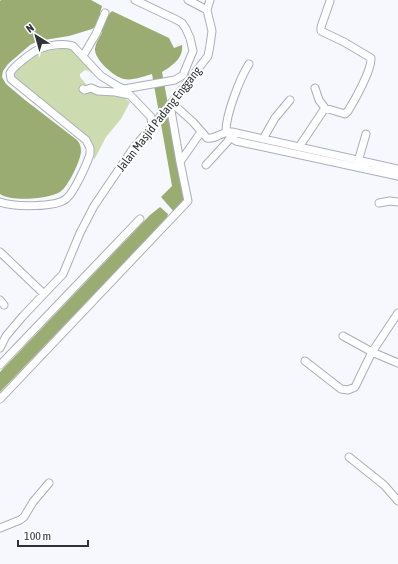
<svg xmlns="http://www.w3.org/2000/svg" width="398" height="564" viewBox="0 0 398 564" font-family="'Asap Condensed',sans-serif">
  <rect width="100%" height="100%" fill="#f6f8fe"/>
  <path fill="#cddbb1" d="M67 48 72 49 93 72 91 73 89 71 85 70 80 74V77L92 91 124 98 130 102 121 119 106 137 94 160C94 150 93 144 87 136L14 76 13 74C33 54 39 51 67 48Z"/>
  <path fill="#9aac72" d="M1 0H91L102 6 100 13 101 15 107 16 112 11 169 38 174 48 182 45C184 58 172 66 162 72L186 202 175 213 161 197 172 186 152 74C145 76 132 81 124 79 114 77 94 59 95 49 96 41 100 38 102 32L101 27 97 25 92 29 69 36 38 41 30 45 8 64 3 71 2 77 6 84 25 100 77 140C80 143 81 147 81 151 81 160 68 187 60 192 48 199 12 202 0 194V1Z
    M160 207 168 214 167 218 0 392V372L150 215Z"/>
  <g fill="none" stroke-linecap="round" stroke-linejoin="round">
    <g stroke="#a9aebc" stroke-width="9">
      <path id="minor" d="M188 0 207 10
        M83 56 96 34 105 13
        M315 88 319 100 325 108
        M83 89 85 90 91 88 98 91 115 92 130 95 151 117 152 127
        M172 103 193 122 207 138C216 140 221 131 232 132L398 169
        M170 105 180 162
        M226 131C226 114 240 78 249 64
        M231 137 236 141 398 176
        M263 139 275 118 290 100
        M299 147 325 108 345 114 348 111C355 100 372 69 371 58L344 42 321 31V27L330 1
        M206 165 228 141 232 134
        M357 165 366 134
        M0 202C13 207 57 208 67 198 74 192 87 164 90 154V148L86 140 11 79 10 73C13 67 34 50 42 48 50 45 64 43 73 46L101 76 119 87 124 89 175 80 183 75 193 51 190 38 186 29 182 23 177 20 135 0
        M379 203 390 201 398 202
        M0 252 44 294
        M0 300 4 305
        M343 336 372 352 398 363
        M0 348 6 336 23 316 63 274 80 233 94 206 132 150 169 106 208 56 210 45 212 31 207 10 210 0
        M305 361 341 389 348 390 355 387 372 352 398 313
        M0 365 140 219
        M0 399 188 201 180 162 201 132
        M349 457 384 485 398 501
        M0 528 20 520 24 517 33 502 49 483"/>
    </g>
    <use href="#minor" stroke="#fff" stroke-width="7"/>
  </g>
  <g text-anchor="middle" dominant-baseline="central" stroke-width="4" stroke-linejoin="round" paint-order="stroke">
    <g font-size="12" fill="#313339" stroke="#fff">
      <text transform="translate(159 119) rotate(-52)">Jalan Masjid Padang Enggang</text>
    </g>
  </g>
  <g transform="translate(36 36) rotate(323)" stroke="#ffffff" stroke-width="3" paint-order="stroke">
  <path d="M0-3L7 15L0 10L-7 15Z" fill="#313339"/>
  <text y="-6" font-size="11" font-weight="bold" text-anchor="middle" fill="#313339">N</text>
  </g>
  <path d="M18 540v6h70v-6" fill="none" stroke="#313339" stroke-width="2"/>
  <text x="24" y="540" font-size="12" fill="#313339" stroke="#ffffff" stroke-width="3" paint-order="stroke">100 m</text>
</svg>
